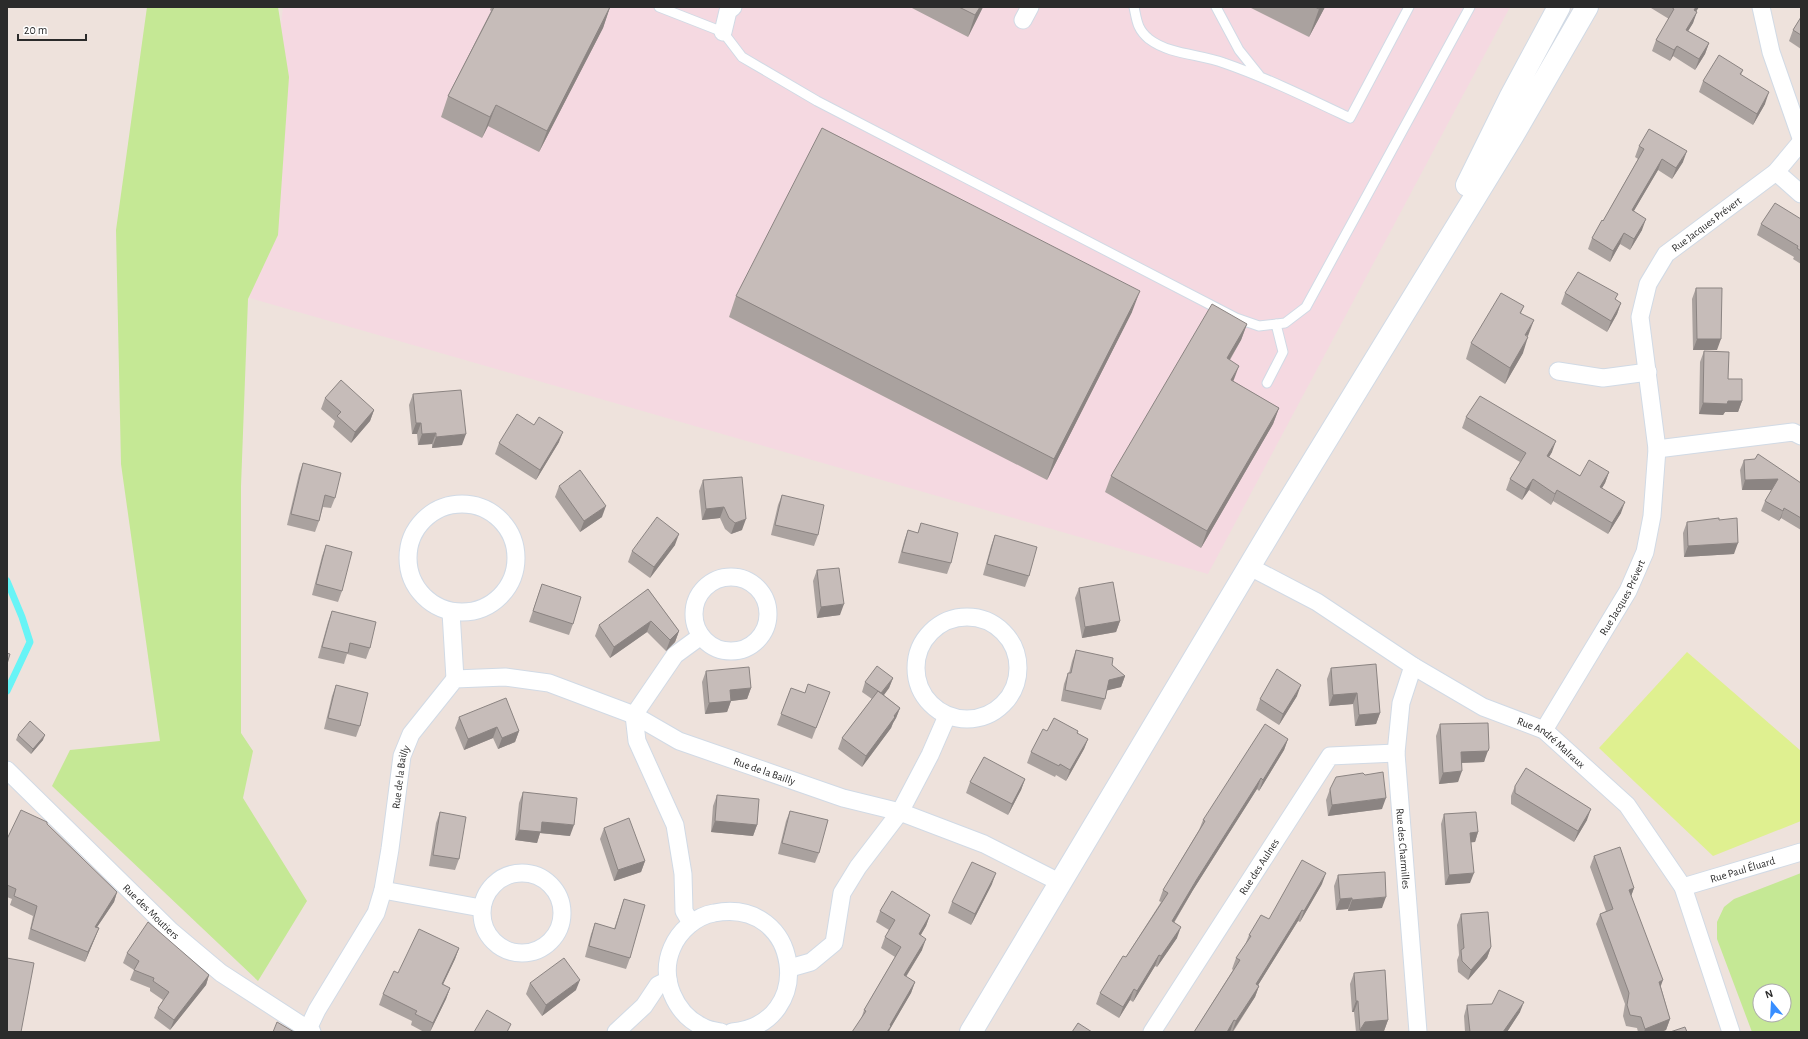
<svg xmlns="http://www.w3.org/2000/svg" width="1808" height="1039" viewBox="0 0 1808 1039" font-family="'Alegreya Sans',sans-serif">
  <rect width="100%" height="100%" fill="#eee2dc"/>
  <path fill="#f5d9e1" d="M283 7H1510L1208 574 250 298Z"/>
  <path fill="#c5e895" fill-rule="evenodd" d="M147 7H278L289 77 278 235 248 299 241 486V733L253 751 243 798 307 901 258 981 52 786 70 750 160 741 121 464 116 230Z
    M1801 873V1032H1752L1717 939V922L1724 907 1734 899ZM1760 991H1784V1015H1760Z"/>
  <path fill="#dff090" d="M1687 652 1801 751V821L1713 856 1599 748Z"/>
  <g fill="none" stroke-linecap="round" stroke-linejoin="round">
    <path stroke="#68f4f6" stroke-width="7" d="M7 581 22 617 30 642 7 691"/>
    <g stroke="#d1dae5" stroke-width="11">
      <path id="lane" d="M659 7 723 32 742 57 817 101 1236 318 1259 326 1285 323 1306 307 1470 7
        M1134 7C1137 21 1137 29 1149 39 1170 55 1200 54 1224 63 1267 78 1308 98 1350 118L1409 7
        M1216 7 1239 50 1259 75
        M1267 383 1283 352 1276 324"/>
    </g>
    <g stroke="#d1dae5" stroke-width="19">
      <g id="street">
        <path d="M1761 7 1771 52 1801 138"/>
        <path d="M1023 20 1030 7"/>
        <path d="M723 32 728 11 733 7"/>
        <path d="M1776 172 1801 194"/>
        <path d="M1558 371 1603 378 1648 372"/>
        <path d="M1657 449 1793 432 1801 436"/>
        <circle cx="462" cy="558" r="54"/>
        <path id="s1" d="M1250 567 1317 602 1413 666 1483 707 1544 730 1627 805 1683 887 1731 1032"/>
        <circle cx="731" cy="614" r="37"/>
        <path d="M451 612 455 679"/>
        <circle cx="967" cy="668" r="51"/>
        <path id="s2" d="M1413 666 1401 703 1396 753 1418 1032"/>
        <path id="s3" d="M1544 730 1628 591 1645 552 1652 516 1657 449 1640 317 1648 284 1666 254 1776 172 1801 142"/>
        <path id="s4" d="M7 770 171 931 221 973 312 1032"/>
        <circle cx="522" cy="913" r="40"/>
        <path id="s5" d="M1683 887 1801 852"/>
        <path d="M383 890 481 908"/>
        <path d="M691 923 684 911 683 874 675 825 637 741 634 715 675 655 701 636"/>
        <path d="M790 968 811 962 834 943 842 893 858 867 900 812 930 755 947 716"/>
        <path id="s6" d="M308 1029 317 1010 376 913 383 890 390 849 402 756 411 734 455 679 505 677 549 683 634 715 679 741 843 798 900 812 984 844 1061 883"/>
        <path d="M616 1032 644 1006 658 985 668 980"/>
        <path d="M721 1032C715 1031 708 1030 703 1027 675 1014 659 978 672 948 679 931 696 916 714 913 801 896 818 1024 732 1032"/>
        <path id="s7" d="M1152 1032 1330 756 1396 753"/>
      </g>
    </g>
    <g stroke="#d1dae5" stroke-width="24">
      <path id="secondary" d="M1467 185 1510 98 1559 7
        M971 1032 1276 522 1513 135 1587 7"/>
    </g>
    <use href="#lane" stroke="#fff" stroke-width="9"/>
    <use href="#street" stroke="#fff" stroke-width="17"/>
    <use href="#secondary" stroke="#fff" stroke-width="22"/>
  </g>
  <path fill="#aaa29f" d="M491 7H610L603 28 539 152 488 126 482 138 441 117 448 96 491 11 490 10Z
    M910 7H983L968 37Z
    M1249 7H1325L1309 37Z
    M1651 7H1699L1696 11 1693 23 1688 31 1709 43 1705 54 1695 70 1673 56 1670 61 1652 51 1656 40 1669 19 1651 8Z
    M1801 17V49L1789 41 1793 30Z
    M1743 70 1741 75 1765 104 1753 125 1699 92 1703 81Z
    M1639 146 1683 162 1672 179 1658 170 1633 212 1642 230 1630 250 1620 244 1610 262 1588 249 1592 238 1603 221 1638 159 1635 157Z
    M1801 219V264L1793 259 1794 257 1757 235 1761 224Z
    M1696 288 1717 350H1693L1692 299Z
    M1565 293 1616 300 1621 303 1617 314 1607 332 1561 304Z
    M736 296 1132 312 1047 480 729 317Z
    M1524 306 1521 313 1523 353 1505 384 1466 359 1471 343Z
    M1247 324 1241 340 1230 360 1233 381 1279 408 1273 424 1201 548 1105 492 1111 476Z
    M1704 351 1728 379 1742 401 1738 412H1725L1723 415 1699 414 1700 362Z
    M413 394 462 445 432 448V444L418 445 417 434H412L409 405Z
    M325 398 374 410 370 421 351 443 333 427 335 421 321 409Z
    M1466 417 1552 452 1549 457 1580 476 1609 472 1605 483 1602 488 1621 513 1608 534 1553 501 1551 505 1529 490 1522 500 1506 490 1510 479 1520 462 1462 428Z
    M559 442 536 480 495 454 499 443Z
    M1744 460 1801 483V530L1781 518 1779 521 1761 511 1765 501 1772 490H1742L1740 470Z
    M303 463 335 498 331 508 323 507 319 521 315 532 287 525 299 474Z
    M703 480 742 530 731 534 725 529 720 518 702 520 699 491Z
    M559 486 602 517 580 532 555 497Z
    M782 495 818 535 814 546 771 535 778 505Z
    M1719 520 1734 554 1684 557 1683 533 1687 522Z
    M921 523 951 563 947 574 898 563 904 541 908 530 918 533Z
    M995 535 1029 576 1025 587 983 575 991 546Z
    M326 545 342 591 338 602 312 595 322 556Z
    M675 545 650 578 628 562 632 551Z
    M817 570 840 615 817 618 813 581Z
    M542 584 573 624 569 635 529 622Z
    M1079 588 1120 621 1116 632 1082 638 1075 598Z
    M648 589 679 631 675 642 666 651 647 632 610 658 595 636 599 625Z
    M332 611 370 648 366 659 347 654 344 664 318 658 328 622Z
    M1076 650 1112 665 1125 676 1121 687 1107 690 1105 699 1101 710 1061 701 1064 684 1068 673H1069L1072 661Z
    M1331 668 1380 713 1376 724 1355 726 1353 704 1329 706 1327 679Z
    M706 671 751 688 747 699 731 701 727 712 705 714 702 682Z
    M893 678 889 688 884 695 900 708 896 718 893 723 891 728 862 767 838 749 842 738 872 699 862 692 865 682Z
    M336 685 360 726 356 737 324 729 332 696Z
    M791 688 805 693 830 692 812 739 777 725Z
    M1297 696 1279 725 1256 710 1260 699Z
    M459 717 519 731 515 742 498 749 493 738 464 750 455 728Z
    M1440 724 1485 759 1484 762 1462 763 1458 782 1439 784 1436 736Z
    M1047 731H1078L1077 733 1088 739 1084 749 1066 781 1056 775 1055 777 1027 763 1031 752Z
    M18 735 43 740 31 754 16 740Z
    M1288 739 1284 750 1259 791 1257 789 1193 890 1174 923 1177 938 1157 967 1155 966 1133 1002 1130 1000 1119 1018 1096 1004 1100 993 1126 957 1161 902 1159 901 1163 890 1199 830 1203 820Z
    M1025 779 1021 790 1008 815 966 793 970 782Z
    M1515 786 1587 820 1574 842 1511 804V796Z
    M1330 789 1382 809 1328 816 1326 800Z
    M523 792 570 836 540 833 537 843 515 840 519 803Z
    M717 795 757 825 753 836 711 832 713 806Z
    M790 811 819 853 815 863 778 854 786 821Z
    M440 812 459 859 455 870 429 866 436 823Z
    M1444 814 1478 832 1475 842H1471L1470 883 1445 885 1441 824Z
    M47 824 117 892 114 902 97 927 99 928 85 962 28 939 33 916 10 905 12 899 7 897V839Z
    M604 828 645 861 641 872 614 881 600 839Z
    M1594 856 1634 888 1631 896 1661 987 1670 1019 1666 1030 1661 1032H1638L1637 1028 1626 1026 1623 1016 1625 1004 1596 924 1600 914 1606 911 1590 867Z
    M1338 875 1382 908 1348 911V909L1336 910 1334 886Z
    M992 884 971 925 948 913 952 902Z
    M1322 884 1300 922 1298 921 1258 985 1259 986 1255 997 1233 1032 1230 1031V1032H1194L1233 970 1232 969 1236 958 1245 945 1249 935 1269 919Z
    M624 899 630 958 626 969 585 957 591 934 595 923 614 929Z
    M880 911 930 915 926 926 920 936 922 950 906 977 915 982 911 993 890 1029 861 1019 864 1010 895 957 881 948 885 937 889 930 876 922Z
    M1461 914 1491 947 1487 958 1468 980 1458 972 1457 960 1459 955 1457 925Z
    M459 948 455 959 443 984 450 988 446 999 430 1032H424L411 1025 412 1021 379 1005 383 994 398 973Z
    M127 953 209 975 206 985 170 1030 154 1018 158 1008 163 1000 150 991V988L130 980 134 970 123 963Z
    M1354 973 1388 1020 1384 1031 1371 1032H1356L1354 1012H1352L1350 984Z
    M530 983 576 990 542 1016 526 994Z
    M1467 1005 1520 1012 1507 1032H1465L1464 1016Z"/>
  <path fill="#8b8482" d="M610 7 603 28 539 152 547 131Z
    M980 7H983L968 37 975 15Z
    M1320 7H1325L1309 37 1319 9Z
    M1696 7H1699L1690 21 1694 10Z
    M1697 12 1693 23 1682 41 1686 30Z
    M1709 43 1705 54 1695 70 1699 59Z
    M1677 46 1673 56 1670 61 1674 50Z
    M1769 92 1765 104 1753 125 1757 114Z
    M496 105 488 126 482 138 490 117Z
    M1687 151 1683 162 1672 179 1676 168Z
    M1662 159 1658 170 1628 221 1632 210Z
    M1646 219 1642 230 1630 250 1634 239Z
    M1624 233 1620 244 1610 262 1613 251Z
    M1140 291 1132 312 1047 480 1054 459Z
    M1621 303 1617 314 1607 332 1611 321Z
    M1534 320 1528 336 1525 335Z
    M1247 324 1241 340 1221 374 1227 358Z
    M1528 337 1523 353 1505 384 1510 368Z
    M1697 339H1721L1717 350H1693Z
    M1239 366 1233 382 1231 380Z
    M1728 401H1742L1738 412H1725L1723 415 1699 414 1703 403Z
    M1279 408 1273 424 1201 548 1207 531Z
    M374 410 370 421 351 443 355 432Z
    M416 423H421L417 434H412Z
    M563 432 559 442 536 480 540 470Z
    M436 433 432 444 418 445 422 434Z
    M466 434 462 445 432 448 436 437Z
    M1556 441 1552 452 1543 467 1547 456Z
    M1609 472 1605 483 1596 498 1600 487Z
    M1533 479 1529 490 1522 500 1526 489Z
    M1778 479 1775 490H1742L1745 480Z
    M1557 490 1553 501 1551 505 1555 494Z
    M1625 502 1621 513 1608 534 1612 523Z
    M606 506 602 517 580 532 584 521Z
    M724 507 720 518 702 520 706 509Z
    M1784 508 1781 518 1779 521 1783 511Z
    M746 519 742 530 731 534 735 523Z
    M679 534 675 545 650 578 654 567Z
    M1738 543 1734 554 1684 557 1688 546Z
    M844 604 840 615 817 618 821 607Z
    M651 621 647 632 610 658 614 647Z
    M1120 621 1116 632 1082 638 1085 627Z
    M679 631 675 642 666 651 670 640Z
    M1125 676 1121 687 1105 691 1109 680Z
    M893 678 889 688 877 704 881 694Z
    M1301 685 1297 696 1279 725 1283 714Z
    M751 688 747 699 731 701 727 712 705 714 709 703 730 690Z
    M1357 693 1353 704 1329 706 1333 695Z
    M900 708 896 718 893 723 891 728 862 767 866 756Z
    M1380 713 1376 724 1355 726 1359 715Z
    M497 727 493 738 464 750 468 739Z
    M519 731 515 742 498 749 502 738Z
    M45 735 43 740 31 754 33 749Z
    M1088 739 1084 749 1066 781 1070 770Z
    M1288 739 1284 750 1259 791 1263 780Z
    M1489 748 1484 762 1457 763 1461 752Z
    M1462 771 1458 782 1439 784 1443 773Z
    M1261 778 1257 789 1193 890 1168 932 1172 921 1197 879Z
    M1025 779 1021 790 1008 815 1012 804Z
    M1386 798 1382 809 1328 816 1332 805Z
    M1591 809 1587 820 1574 842 1578 831Z
    M715 821 757 825 753 836 711 832Z
    M542 822 574 825 570 836 540 833 537 843 515 840 519 830Z
    M1478 832 1475 842 1466 843 1470 833Z
    M645 861 641 872 614 881 618 870Z
    M996 873 992 884 971 925 975 914Z
    M1326 873 1322 884 1300 922 1304 911Z
    M1474 873 1470 883 1445 885 1449 875Z
    M1634 888 1630 899 1629 890Z
    M117 892 114 902 91 936 95 927Z
    M1386 897 1382 908 1348 911 1352 900Z
    M1352 898 1348 909 1336 910 1340 899Z
    M1302 910 1298 921 1252 995 1256 984Z
    M930 915 926 926 915 945 919 934Z
    M1181 927 1177 938 1157 967 1161 956Z
    M99 928 95 938 85 962 88 952Z
    M926 939 922 950 900 986 904 975Z
    M1491 947 1487 958 1468 980 1471 970Z
    M459 948 455 959 438 995 442 984Z
    M1159 955 1155 966 1133 1002 1137 991Z
    M209 975 206 985 170 1030 174 1020Z
    M580 980 576 990 542 1016 546 1005Z
    M1663 980 1659 991V982Z
    M915 982 911 993 890 1029 889 1032H887L890 1025Z
    M1259 986 1255 997 1232 1032 1236 1021Z
    M450 988 446 999 430 1032 433 1023Z
    M1134 989 1130 1000 1119 1018 1123 1007Z
    M1356 1001H1358L1354 1012H1352Z
    M1524 1002 1520 1012 1507 1032H1503Z
    M1670 1019 1666 1030 1661 1032H1644L1645 1029Z
    M1234 1020 1230 1032H1227Z
    M1388 1020 1384 1031 1371 1032H1359L1365 1022Z"/>
  <path fill="#c6bcb9" stroke="#8b8482" d="M494 7H610L547 131 496 105 490 117 448 96Z
    M959 7H980L975 15Z
    M1315 7H1320L1319 9Z
    M1671 7H1696L1694 10 1697 12 1686 30 1709 43 1699 59 1677 46 1674 50 1656 40 1674 9Z
    M1801 17V35L1793 30Z
    M1719 55 1743 70 1740 74 1769 92 1757 114 1703 81Z
    M822 128 1140 291 1054 459 736 296Z
    M1649 129 1687 151 1676 168 1662 159 1632 210 1646 219 1634 239 1624 233 1613 251 1592 238 1602 220 1603 221 1644 149 1639 146Z
    M1775 203 1801 219V251L1797 248 1798 246 1761 224Z
    M1578 272 1618 294 1615 299 1621 303 1611 321 1565 293Z
    M1696 288H1722L1721 339H1697Z
    M1501 293 1524 306 1520 313 1534 320 1525 335 1528 337 1510 368 1471 343Z
    M1212 304 1247 324 1227 358 1239 366 1231 380 1279 408 1207 531 1111 476Z
    M1704 351 1729 352 1728 379H1742V401H1728L1727 404 1703 403Z
    M341 380 374 410 355 432 337 416 341 412 325 398Z
    M461 390 466 434 436 437V433L422 434 421 423H416L413 394Z
    M1480 396 1556 441 1547 456 1580 476 1589 460 1609 472 1600 487 1625 502 1612 523 1557 490 1555 494 1533 479 1526 489 1510 479 1526 453 1466 417Z
    M517 414 534 425 539 417 563 432 540 470 499 443Z
    M1758 454 1801 483V518L1784 508 1783 511 1765 501 1778 479 1745 480 1744 460 1755 459Z
    M303 463 341 473 335 498 325 495 319 521 291 514Z
    M580 470 606 506 584 521 559 486Z
    M742 477 746 519 735 523 729 518 724 507 706 509 703 480Z
    M782 495 824 505 818 535 775 525Z
    M657 517 679 534 654 567 632 551Z
    M1719 518V520L1737 518 1738 543 1688 546 1687 522Z
    M921 523 958 533 951 563 902 552 908 530 918 533Z
    M995 535 1037 547 1029 576 987 564Z
    M326 545 352 552 342 591 316 584Z
    M839 568 844 604 821 607 817 570Z
    M1113 582 1120 621 1085 627 1079 588Z
    M542 584 581 597 573 624 533 611Z
    M648 589 679 631 670 640 651 621 614 647 599 625Z
    M332 611 376 622 370 648 350 643 348 653 322 647Z
    M1076 650 1113 658 1112 665 1125 676 1109 680 1105 699 1065 690 1068 673H1071Z
    M7 653 10 654 7 664Z
    M1376 664 1380 713 1359 715 1357 693 1333 695 1331 668Z
    M877 666 893 678 881 693 878 691 865 682Z
    M749 667 751 688 730 690 731 701 709 703 706 671Z
    M1277 669 1301 685 1283 714 1260 699Z
    M808 684 830 692 816 728 781 714 791 688 805 693Z
    M336 685 368 693 360 726 328 718Z
    M878 691 900 708 894 716 895 717 866 756 842 738Z
    M506 698 519 731 502 738 497 727 468 739 459 717Z
    M1054 718 1078 731 1077 733 1088 739 1070 770 1060 764 1059 766 1031 752 1043 729 1047 731Z
    M30 721 45 735 33 749 18 735Z
    M1488 723 1489 748 1488 751 1461 752 1462 771 1443 773 1440 724Z
    M1265 724 1288 739 1263 780 1261 778 1197 879 1172 921 1181 927 1161 956 1159 955 1137 991 1134 989 1123 1007 1100 993 1123 956 1126 957 1168 893 1163 890 1205 821 1203 820Z
    M984 757 1025 779 1012 804 970 782Z
    M1526 768 1591 809 1578 831 1515 793V786Z
    M1383 772 1386 798 1332 805 1330 789 1336 777 1363 773 1365 775Z
    M523 792 577 798 574 825 542 822 541 832 519 830Z
    M717 795 759 799 757 825 715 821Z
    M21 810 47 822V824L117 892 95 927 99 928 88 952 31 929 37 906 14 896 16 889 7 885V839Z
    M790 811 828 820 819 853 782 843Z
    M440 812 466 817 459 859 433 855Z
    M1476 812 1478 832 1470 833 1474 873 1449 875 1444 814Z
    M629 818 645 861 618 870 604 828Z
    M1620 847 1634 888 1629 890 1663 980 1659 982 1670 1019 1645 1029 1641 1017 1630 1015 1627 1005 1629 993 1600 914 1613 909 1594 856Z
    M1302 860 1326 873 1304 911 1302 910 1256 984 1259 986 1236 1021 1234 1020 1227 1032H1194L1240 960 1236 958 1251 936 1249 935 1261 915 1269 919Z
    M972 862 996 873 975 914 952 902Z
    M1385 872 1386 897 1352 900V898L1340 899 1338 875Z
    M892 891 930 915 919 934 926 939 904 975 915 982 890 1025 891 1026 887 1032H852L866 1011 864 1010 901 947 885 937 895 920 880 911Z
    M624 899 645 905 630 958 589 946 595 923 615 929Z
    M1488 912 1491 947 1471 970 1462 961 1461 950 1464 948 1461 914Z
    M148 922 209 975 174 1020 158 1008 169 992 153 981 154 978 134 970 139 961 127 953Z
    M419 929 459 948 442 984 450 988 433 1023 415 1014 417 1011 383 994 394 971 398 973Z
    M7 958 34 963 21 1032H7Z
    M564 958 580 980 546 1005 530 983Z
    M1385 970 1388 1020 1365 1022 1360 1030 1358 1001H1356L1354 973Z
    M1499 990 1524 1002 1503 1032H1470L1467 1005 1492 1004Z
    M487 1010 511 1024 507 1032H474Z
    M277 1022 294 1032H273Z
    M1078 1023 1092 1032H1072Z
    M1685 1027 1687 1032H1670Z"/>
  <g text-anchor="middle" dominant-baseline="central" stroke-width="4" stroke-linejoin="round" paint-order="stroke">
    <g font-size="11" fill="#2b2b2b" stroke="#fff">
      <text stroke="none"><textPath href="#s3" startOffset="561">Rue Jacques Prévert</textPath></text>
      <text stroke="none"><textPath href="#s3" startOffset="154">Rue Jacques Prévert</textPath></text>
      <text stroke="none"><textPath href="#s1" startOffset="350">Rue André Malraux</textPath></text>
      <text stroke="none"><textPath href="#s6" startOffset="716">Rue de la Bailly</textPath></text>
      <text stroke="none"><textPath href="#s6" startOffset="273">Rue de la Bailly</textPath></text>
      <text stroke="none"><textPath href="#s2" startOffset="185">Rue des Charmilles</textPath></text>
      <text stroke="none"><textPath href="#s7" startOffset="197">Rue des Aulnes</textPath></text>
      <text stroke="none"><textPath href="#s5" startOffset="62">Rue Paul Éluard</textPath></text>
      <text stroke="none"><textPath href="#s4" startOffset="202">Rue des Moutiers</textPath></text>
    </g>
  </g>
  <rect width="1808" height="1039" fill="none" stroke="#2b2b2b" stroke-width="16"/>
  <g transform="translate(1772 1003) rotate(342)"><circle r="19" fill="#ffffff" stroke="#aaaaaa"/>
  <path d="M0-3L7 15L0 10L-7 15Z" fill="#388eff"/>
  <text y="-6" font-size="11" font-weight="bold" text-anchor="middle" fill="#2b2b2b">N</text>
  </g>
  <path d="M18 34v6h68v-6" fill="none" stroke="#2b2b2b" stroke-width="2"/>
  <text x="24" y="34" font-size="12" fill="#2b2b2b" stroke="#ffffff" stroke-width="3" paint-order="stroke">20 m</text>
</svg>
